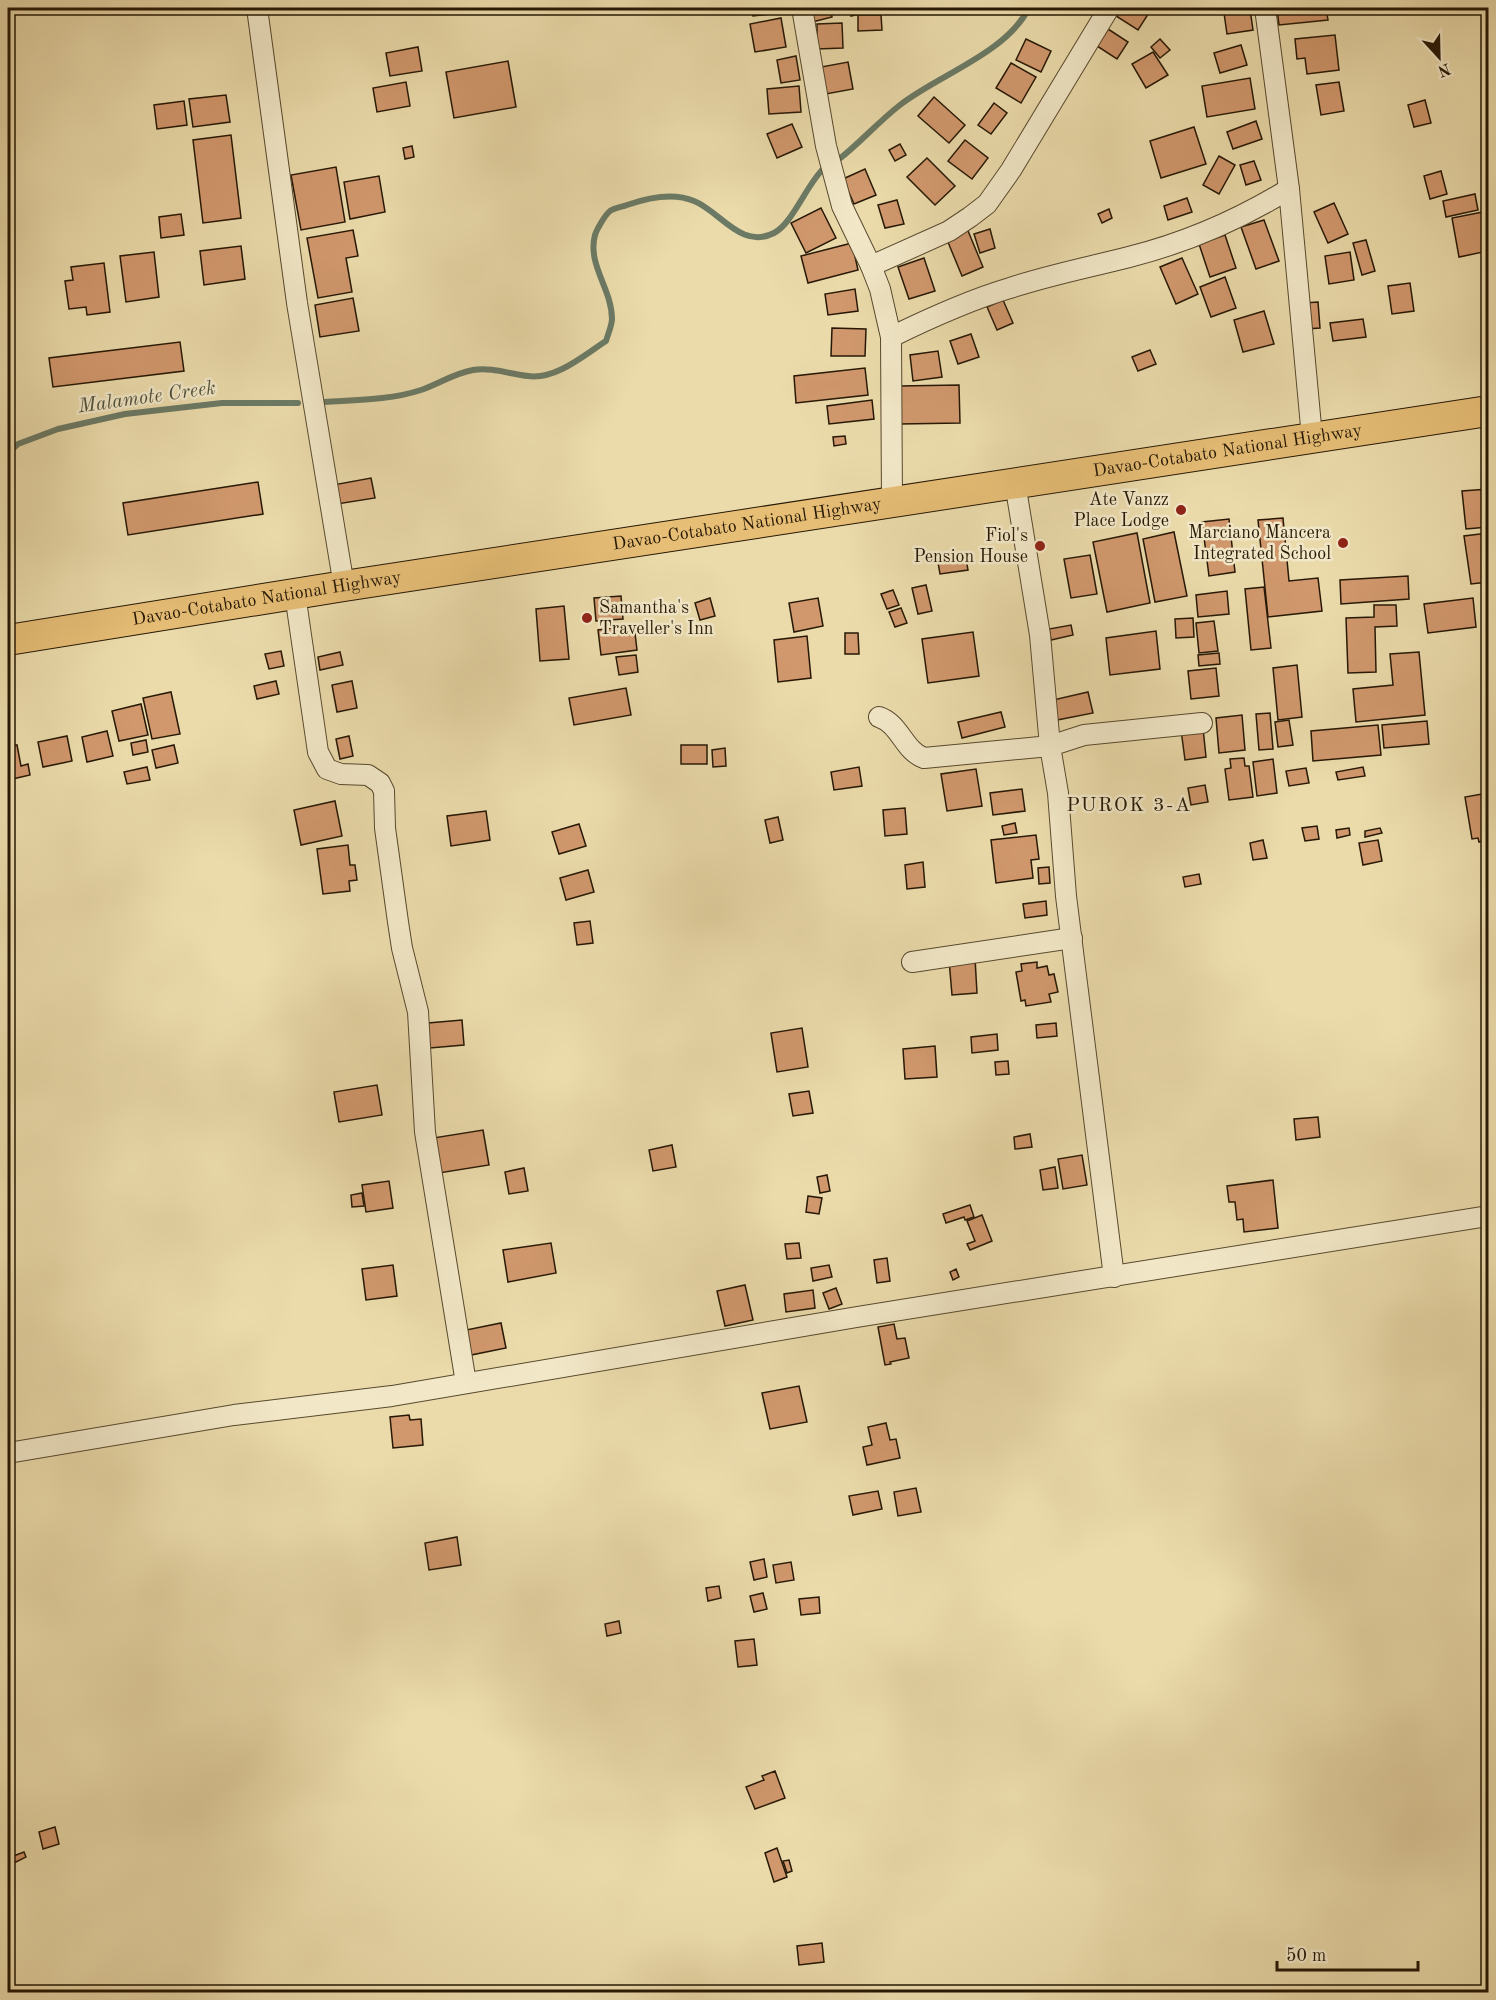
<svg xmlns="http://www.w3.org/2000/svg" width="1496" height="2000" font-family="'Old Standard TT',serif">
<style>
.lines{fill:none;stroke-linecap:round;stroke-linejoin:round}
.stream{stroke:#6b7a65;stroke-width:6}
.building{fill:#d1986d;stroke:#261805;stroke-width:1.5}
.minor-casing{stroke:#57492e;stroke-width:22}
.highway-casing{stroke:#261805;stroke-width:32}
.minor{stroke:#f2e8c8;stroke-width:20}
.highway{stroke:#e6be76;stroke-width:30}
.poi-dot{fill:#8f2418;stroke:#f2e8c8;stroke-width:2}
.labels{text-anchor:middle;dominant-baseline:central;stroke-width:5;stroke-linejoin:round;paint-order:stroke}
.street-label{font-size:18px;fill:#261805;stroke:#f2e8c8}
.poi-label{font-size:18px;fill:#261805;stroke:#f2e8c8;text-anchor:end}
.water-label{font-size:20px;font-style:italic;fill:#4e513d;stroke:#f2e8c8}
.neighbourhood-label{font-size:20px;letter-spacing:1.5px;fill:#261805;stroke:#f2e8c8}
</style>
<rect width="100%" height="100%" fill="#ebdbab"/>
<filter id="stains"><feTurbulence type="fractalNoise" baseFrequency=".00333" numOctaves="4"/><feColorMatrix values="0 0 0 0 .2 0 0 0 0 .09 0 0 0 0 .02 0 0 0 .5 -.17"/></filter>
<radialGradient id="worn" r=".72"><stop offset=".6" stop-color="#630" stop-opacity="0"/><stop offset="1" stop-color="#630" stop-opacity=".3"/></radialGradient>
<g class="lines">
<g class="stream">
<path d="M838 160C860 143 878 122 900 105 940 74 1005 54 1029 8"/>
<path d="M325 402C356 400 391 400 421 390 438 384 455 373 473 370 491 367 510 374 528 376 556 380 584 355 606 341 608 334 612 325 612 319 612 289 587 265 595 235 597 229 605 215 610 211 614 208 622 207 627 205 647 198 673 192 694 201 720 211 741 250 774 233 792 224 806 186 823 169"/>
<path d="M8 453 18 444 58 429 125 414 222 403H298"/>
</g>
</g>
<g class="building">
<path d="M752 8H771L772 14 753 16Z"/>
<path d="M808 8H830L832 17 812 22Z"/>
<path d="M849 8H875L876 10 851 16Z"/>
<path d="M1118 8H1152L1138 30 1113 14Z"/>
<path d="M1277 8H1326L1328 20 1279 25Z"/>
<path d="M1250 9 1253 30 1227 34 1224 13Z"/>
<path d="M858 15H881L882 30 858 31Z"/>
<path d="M781 18 786 47 755 52 750 24Z"/>
<path d="M842 23 843 48 817 49V24Z"/>
<path d="M1108 29 1128 42 1117 59 1097 46Z"/>
<path d="M1335 35 1339 70 1307 74 1305 58 1297 59 1295 39Z"/>
<path d="M1026 39 1051 51 1041 72 1016 60Z"/>
<path d="M1160 39 1170 50 1160 58 1151 47Z"/>
<path d="M1241 45 1247 65 1220 73 1214 53Z"/>
<path d="M418 47 422 71 390 76 386 53Z"/>
<path d="M1153 52 1168 75 1146 88 1132 64Z"/>
<path d="M796 56 800 80 781 83 777 60Z"/>
<path d="M508 61 516 107 454 118 446 72Z"/>
<path d="M848 62 853 89 826 94 821 67Z"/>
<path d="M1011 63 1036 77 1021 103 996 88Z"/>
<path d="M1250 78 1255 109 1207 117 1202 86Z"/>
<path d="M406 82 410 106 377 112 373 88Z"/>
<path d="M1339 82 1344 111 1321 115 1316 85Z"/>
<path d="M799 86 801 112 769 114 767 89Z"/>
<path d="M226 95 230 122 193 127 189 99Z"/>
<path d="M934 97 965 125 949 143 918 116Z"/>
<path d="M1425 100 1431 123 1414 127 1408 105Z"/>
<path d="M184 101 187 125 157 129 154 105Z"/>
<path d="M994 103 1007 113 991 134 978 125Z"/>
<path d="M1256 121 1262 139 1233 149 1227 132Z"/>
<path d="M792 124 802 147 777 158 767 134Z"/>
<path d="M1194 127 1206 164 1161 178 1150 141Z"/>
<path d="M231 135 241 218 203 223 193 140Z"/>
<path d="M965 140 988 158 972 179 948 161Z"/>
<path d="M900 144 906 155 895 161 889 150Z"/>
<path d="M412 146 414 157 405 159 403 148Z"/>
<path d="M1219 156 1235 165 1219 194 1203 185Z"/>
<path d="M927 158 955 186 935 205 907 177Z"/>
<path d="M1254 161 1261 180 1246 185 1240 165Z"/>
<path d="M336 167 345 222 301 230 291 175Z"/>
<path d="M865 169 876 195 854 204 843 179Z"/>
<path d="M1441 171 1447 194 1430 199 1424 176Z"/>
<path d="M379 176 385 212 350 219 344 182Z"/>
<path d="M1475 194 1478 210 1446 217 1443 201Z"/>
<path d="M1187 198 1192 212 1168 220 1164 206Z"/>
<path d="M897 200 904 224 885 228 878 205Z"/>
<path d="M1334 203 1348 234 1328 243 1314 212Z"/>
<path d="M821 208 836 238 806 253 791 223Z"/>
<path d="M1109 209 1112 218 1102 223 1098 214Z"/>
<path d="M1488 211V251L1459 257 1452 218Z"/>
<path d="M181 214 184 235 161 238 159 217Z"/>
<path d="M1264 220 1279 261 1256 269 1241 227Z"/>
<path d="M966 226 983 267 962 276 945 235Z"/>
<path d="M990 229 995 248 980 253 974 234Z"/>
<path d="M353 230 358 256 346 258 352 292 318 298 307 238Z"/>
<path d="M1225 235 1236 268 1210 277 1199 244Z"/>
<path d="M1366 240 1375 271 1362 275 1353 243Z"/>
<path d="M852 243 858 270 808 283 801 256Z"/>
<path d="M241 246 245 279 204 285 200 251Z"/>
<path d="M154 252 159 297 126 302 120 256Z"/>
<path d="M1350 252 1354 280 1329 284 1325 256Z"/>
<path d="M924 258 935 291 909 299 898 267Z"/>
<path d="M1182 258 1198 294 1176 304 1160 267Z"/>
<path d="M104 263 110 312 87 315 86 307 69 309 65 281 73 280 71 267Z"/>
<path d="M1225 277 1236 308 1211 317 1200 287Z"/>
<path d="M1410 283 1414 311 1392 314 1388 286Z"/>
<path d="M855 289 858 311 828 315 825 294Z"/>
<path d="M353 298 359 331 320 337 315 305Z"/>
<path d="M1003 300 1013 323 997 330 987 307Z"/>
<path d="M1318 302 1320 328 1306 329 1304 303Z"/>
<path d="M1264 311 1274 344 1243 352 1234 320Z"/>
<path d="M1363 319 1366 337 1333 341 1330 323Z"/>
<path d="M832 328 866 329 865 356H831Z"/>
<path d="M971 334 979 357 958 364 950 341Z"/>
<path d="M180 342 184 371 53 387 49 358Z"/>
<path d="M1150 350 1156 364 1138 371 1132 357Z"/>
<path d="M938 351 942 377 913 381 910 355Z"/>
<path d="M865 368 868 395 796 403 794 376Z"/>
<path d="M959 385 960 423 900 424 899 386Z"/>
<path d="M872 400 874 419 829 424 827 406Z"/>
<path d="M845 436 846 444 834 446 833 437Z"/>
<path d="M371 478 375 498 337 504 333 485Z"/>
<path d="M258 482 263 514 128 535 123 503Z"/>
<path d="M1488 489V527L1466 529 1462 491Z"/>
<path d="M1283 518 1289 581 1318 578 1322 611 1268 617 1258 520Z"/>
<path d="M1229 519 1235 572 1209 576 1202 522Z"/>
<path d="M1174 532 1187 596 1155 602 1143 539Z"/>
<path d="M1137 533 1150 603 1107 612 1093 542Z"/>
<path d="M1488 533V582L1471 584 1464 536Z"/>
<path d="M965 553 968 570 940 574 937 557Z"/>
<path d="M1090 555 1097 594 1071 598 1064 559Z"/>
<path d="M1408 576 1409 599 1341 604 1340 580Z"/>
<path d="M926 585 932 611 918 614 912 588Z"/>
<path d="M1264 587 1271 648 1251 650 1245 589Z"/>
<path d="M893 590 899 605 887 609 881 594Z"/>
<path d="M1227 591 1229 614 1198 617 1196 595Z"/>
<path d="M621 596 623 619 596 621 594 598Z"/>
<path d="M710 598 715 616 700 620 695 603Z"/>
<path d="M818 598 823 626 794 632 789 603Z"/>
<path d="M1473 598 1476 627 1428 633 1424 604Z"/>
<path d="M1374 605H1396L1397 626 1375 627 1376 672 1348 673 1346 618 1374 617Z"/>
<path d="M564 606 569 659 540 661 536 609Z"/>
<path d="M901 608 907 623 895 627 889 612Z"/>
<path d="M1193 618 1194 637 1176 638 1175 619Z"/>
<path d="M1214 621 1218 651 1199 653 1196 623Z"/>
<path d="M634 625 637 650 601 655 598 630Z"/>
<path d="M1071 625 1073 635 1051 640 1049 629Z"/>
<path d="M1156 631 1160 669 1110 675 1106 638Z"/>
<path d="M973 632 979 676 928 683 922 639Z"/>
<path d="M845 633H858L859 654H845Z"/>
<path d="M807 636 811 678 778 682 774 640Z"/>
<path d="M281 651 284 666 269 669 265 654Z"/>
<path d="M340 652 343 665 320 670 318 657Z"/>
<path d="M1419 652 1425 715 1356 722 1353 689 1393 685 1390 654Z"/>
<path d="M1219 653 1220 664 1199 666 1198 655Z"/>
<path d="M636 655 638 672 619 675 616 657Z"/>
<path d="M1297 665 1302 717 1278 720 1273 668Z"/>
<path d="M1216 668 1219 696 1191 699 1188 671Z"/>
<path d="M276 681 279 694 257 699 254 686Z"/>
<path d="M352 681 357 708 337 712 332 685Z"/>
<path d="M626 688 631 715 574 725 569 698Z"/>
<path d="M171 692 180 734 152 739 143 698Z"/>
<path d="M1088 692 1093 713 1057 720 1053 700Z"/>
<path d="M141 704 148 735 119 741 112 711Z"/>
<path d="M1001 712 1005 727 962 738 958 722Z"/>
<path d="M1270 713 1273 749 1259 750 1256 714Z"/>
<path d="M1242 715 1245 750 1219 753 1216 718Z"/>
<path d="M1289 720 1293 745 1278 747 1275 722Z"/>
<path d="M1427 721 1429 744 1384 748 1382 725Z"/>
<path d="M1378 725 1381 755 1313 761 1311 731Z"/>
<path d="M1203 728 1206 757 1185 760 1181 730Z"/>
<path d="M107 731 113 756 87 762 82 737Z"/>
<path d="M67 736 72 761 43 767 38 742Z"/>
<path d="M349 736 353 756 340 759 336 739Z"/>
<path d="M146 740 148 752 133 755 131 743Z"/>
<path d="M17 745 21 766 28 764 30 775 8 780V747Z"/>
<path d="M174 745 178 763 156 768 152 750Z"/>
<rect x="681" y="745" width="26" height="19"/>
<path d="M725 748 726 766 713 767 712 750Z"/>
<path d="M1244 758 1245 766H1249L1253 797 1229 800 1225 769 1231 768 1230 759Z"/>
<path d="M1273 759 1277 793 1257 796 1253 762Z"/>
<path d="M147 767 150 780 127 784 124 772Z"/>
<path d="M859 767 862 786 834 790 831 772Z"/>
<path d="M1363 767 1365 776 1338 780 1336 772Z"/>
<path d="M1306 768 1309 783 1289 786 1286 771Z"/>
<path d="M976 769 982 806 947 811 941 774Z"/>
<path d="M1205 785 1208 802 1191 805 1188 788Z"/>
<path d="M1022 789 1025 811 993 815 990 793Z"/>
<path d="M1488 793V840L1479 842 1478 838 1472 839 1465 797Z"/>
<path d="M335 801 342 836 301 845 294 810Z"/>
<path d="M905 808 907 834 885 836 883 810Z"/>
<path d="M486 811 490 840 451 846 447 816Z"/>
<path d="M778 817 783 840 770 843 765 820Z"/>
<path d="M1015 823 1017 833 1004 835 1002 826Z"/>
<path d="M579 824 586 846 559 854 552 832Z"/>
<path d="M1317 826 1319 839 1305 841 1302 828Z"/>
<path d="M1349 828 1350 835 1337 838 1336 830Z"/>
<path d="M1380 828 1382 833 1365 837V831Z"/>
<path d="M1036 835 1039 859 1031 860 1033 878 996 883 991 840Z"/>
<path d="M1263 840 1267 858 1253 860 1250 843Z"/>
<path d="M1378 840 1382 861 1363 865 1359 843Z"/>
<path d="M348 845 350 865H355L357 880 349 881 350 891 323 894 317 849Z"/>
<path d="M923 862 925 887 907 889 905 865Z"/>
<path d="M1049 867 1050 883 1039 884 1038 868Z"/>
<path d="M588 870 594 892 566 900 560 878Z"/>
<path d="M1199 874 1201 884 1185 887 1183 877Z"/>
<path d="M1046 901 1047 915 1025 918 1023 904Z"/>
<path d="M590 921 593 943 577 945 574 923Z"/>
<path d="M975 958 977 993 952 995 949 960Z"/>
<path d="M1037 962V968L1047 966 1049 975 1054 974 1058 992 1049 994 1051 1002 1026 1006 1025 1000 1021 1001 1016 972 1022 971 1021 964Z"/>
<path d="M462 1020 464 1045 430 1048 428 1023Z"/>
<path d="M1056 1023 1057 1036 1037 1038 1036 1025Z"/>
<path d="M802 1028 808 1067 777 1072 771 1033Z"/>
<path d="M997 1034 998 1050 972 1053 971 1037Z"/>
<path d="M935 1046 937 1077 905 1079 903 1049Z"/>
<path d="M1008 1061 1009 1074 996 1075 995 1062Z"/>
<path d="M377 1085 382 1115 339 1122 334 1092Z"/>
<path d="M809 1091 813 1113 793 1116 789 1094Z"/>
<path d="M1318 1117 1320 1137 1296 1140 1294 1119Z"/>
<path d="M483 1130 489 1165 439 1173 433 1138Z"/>
<path d="M1030 1134 1032 1147 1015 1149 1014 1137Z"/>
<path d="M672 1145 676 1167 653 1171 649 1150Z"/>
<path d="M1082 1155 1087 1185 1063 1189 1058 1159Z"/>
<path d="M1055 1167 1058 1188 1043 1190 1040 1170Z"/>
<path d="M524 1168 528 1191 509 1194 505 1172Z"/>
<path d="M827 1175 830 1191 820 1193 817 1177Z"/>
<path d="M1273 1180 1278 1228 1244 1232 1243 1219 1237 1220 1235 1202H1229L1227 1186Z"/>
<path d="M389 1181 393 1208 366 1212 362 1185Z"/>
<path d="M362 1193 364 1206 352 1207 351 1195Z"/>
<path d="M808 1196 822 1198 819 1214 806 1212Z"/>
<path d="M970 1205 974 1217 965 1220 964 1217 946 1223 943 1214Z"/>
<path d="M982 1215 992 1241 970 1250 967 1244 975 1241 967 1221Z"/>
<path d="M551 1243 556 1273 508 1282 503 1250Z"/>
<path d="M799 1243 801 1258 787 1259 785 1244Z"/>
<path d="M887 1258 890 1281 877 1283 874 1260Z"/>
<path d="M393 1265 397 1296 366 1300 362 1269Z"/>
<path d="M829 1265 832 1277 813 1281 811 1268Z"/>
<path d="M956 1269 959 1277 953 1280 950 1272Z"/>
<path d="M745 1285 753 1320 725 1326 717 1291Z"/>
<path d="M836 1288 842 1304 829 1309 823 1293Z"/>
<path d="M813 1290 815 1308 786 1312 784 1294Z"/>
<path d="M501 1323 506 1348 471 1355 466 1330Z"/>
<path d="M894 1324 897 1339 905 1338 909 1358 890 1362 891 1364 885 1365 878 1327Z"/>
<path d="M799 1386 807 1422 770 1429 762 1393Z"/>
<path d="M409 1415 410 1420 421 1419 423 1445 393 1448 390 1417Z"/>
<path d="M886 1423 890 1440 896 1439 900 1458 867 1465 863 1447 872 1445 868 1427Z"/>
<path d="M916 1488 921 1512 898 1516 894 1492Z"/>
<path d="M878 1491 882 1509 853 1515 849 1496Z"/>
<path d="M457 1537 461 1565 429 1570 425 1543Z"/>
<path d="M764 1559 767 1577 754 1580 750 1562Z"/>
<path d="M791 1562 794 1580 776 1583 773 1565Z"/>
<path d="M719 1586 721 1598 708 1601 706 1588Z"/>
<path d="M763 1593 767 1609 754 1612 750 1596Z"/>
<path d="M819 1597 820 1613 801 1615 799 1599Z"/>
<path d="M619 1621 621 1633 607 1636 605 1624Z"/>
<path d="M754 1639 757 1665 738 1667 735 1641Z"/>
<path d="M775 1771 785 1798 755 1809 746 1787 764 1780 762 1776Z"/>
<path d="M55 1827 59 1844 43 1849 39 1832Z"/>
<path d="M777 1848 787 1877 774 1882 765 1853Z"/>
<path d="M24 1852 26 1857 14 1863 11 1857Z"/>
<path d="M789 1860 792 1871 787 1873 783 1861Z"/>
<path d="M822 1943 824 1962 799 1965 797 1946Z"/>
</g>
<g class="lines">
<g class="minor-casing">
<g id="minor">
<path d="M257 8 297 303 344 586"/>
<path d="M802 8 826 146 842 206 871 266 880 289 891 337 892 503"/>
<path d="M1265 8 1289 189 1312 437"/>
<path d="M871 266 949 231 970 217 987 204 1011 170 1109 8"/>
<path d="M891 337C930 318 969 300 1010 288 1049 275 1090 267 1129 257 1185 243 1240 219 1289 189"/>
<path d="M295 594 318 752 327 769 341 774 368 775 380 783 384 791 385 828 398 922 402 948 418 1012 425 1132 466 1383"/>
<path d="M879 717C900 724 904 751 924 758L1050 746 1040 635 1015 483"/>
<path d="M912 962 1072 938"/>
<path d="M1114 1277 1066 896 1058 793 1050 746 1084 735 1202 723"/>
<path d="M8 1453 234 1415 392 1396 857 1317 1488 1216"/>
</g>
</g>
<g class="highway-casing">
<g id="highway">
<path id="s1" d="M8 640 344 586 1488 411"/>
</g>
</g>
<use href="#minor" class="minor"/>
<use href="#highway" class="highway"/>
</g>
<g class="poi-dot">
<circle cx="1181" cy="510" r="6"/>
<circle cx="1343" cy="543" r="6"/>
<circle cx="1040" cy="546" r="6"/>
<circle cx="587" cy="618" r="6"/>
</g>
<g class="labels">
<g class="street-label">
<text stroke="none"><textPath href="#s1" startOffset="1234">Davao-Cotabato National Highway</textPath></text>
<text stroke="none"><textPath href="#s1" startOffset="748">Davao-Cotabato National Highway</textPath></text>
<text stroke="none"><textPath href="#s1" startOffset="262">Davao-Cotabato National Highway</textPath></text>
</g>
<g class="poi-label">
<text x="1169" y="500">Ate Vanzz<tspan x="1169" dy="21">Place Lodge</tspan></text>
<text x="1331" y="533">Marciano Mancera<tspan x="1331" dy="21">Integrated School</tspan></text>
<text x="1028" y="536">Fiol's<tspan x="1028" dy="21">Pension House</tspan></text>
<text x="599" y="608" text-anchor="start">Samantha's<tspan x="599" dy="21">Traveller's Inn</tspan></text>
</g>
<g class="water-label">
<text transform="translate(147 398) rotate(-8)">Malamote Creek</text>
</g>
<g class="neighbourhood-label">
<text x="1129" y="806">PUROK 3-A</text>
</g>
</g>
<rect width="1496" height="2000" fill="none" stroke="#ebdbab" stroke-width="30"/>
<rect x="9" y="9" width="1478" height="1982" fill="none" stroke="#261805" stroke-width="3"/>
<rect x="15" y="15" width="1466" height="1970" fill="none" stroke="#261805" stroke-width="1.5"/>
<g transform="translate(1439 57) rotate(158)" stroke="#f2e8c8" stroke-width="4.5" paint-order="stroke">
<path d="M0-4.5L10 22L0 15L-10 22Z" fill="#261805"/>
<text y="-9" font-size="16" font-weight="bold" text-anchor="middle" fill="#261805">N</text>
</g>
<path d="M1277 1961v9h141v-9" fill="none" stroke="#261805" stroke-width="3"/>
<text x="1286" y="1961" font-size="18" fill="#261805" stroke="#f2e8c8" stroke-width="4.5" paint-order="stroke">50 m</text>
<rect width="100%" height="100%" filter="url(#stains)"/>
<rect width="100%" height="100%" fill="url(#worn)"/>
</svg>
